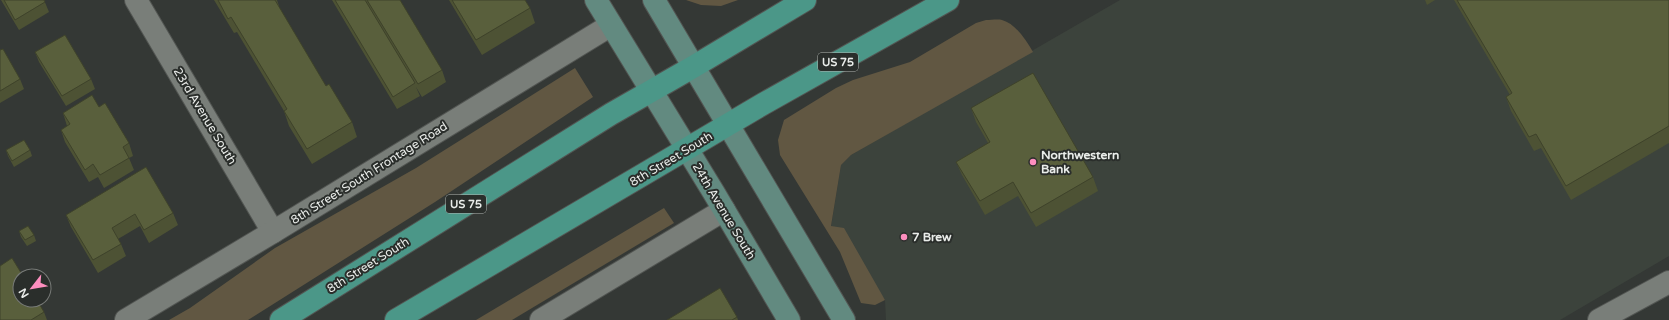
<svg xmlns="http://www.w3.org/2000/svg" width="1669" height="320" font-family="'Varela Round',sans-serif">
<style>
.built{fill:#3c433c}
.green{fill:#615742}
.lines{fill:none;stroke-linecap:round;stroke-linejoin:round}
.street-casing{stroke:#525552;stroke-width:24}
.secondary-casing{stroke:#525552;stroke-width:24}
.primary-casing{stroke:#525552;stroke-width:24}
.street{stroke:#797e79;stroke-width:22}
.secondary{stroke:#628a80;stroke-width:22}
.primary{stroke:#4b9788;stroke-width:22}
.wall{fill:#4d5234}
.building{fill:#595f3c;stroke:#3e422a}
.poi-dot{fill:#fd8ebe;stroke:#2a2e2b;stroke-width:1.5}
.labels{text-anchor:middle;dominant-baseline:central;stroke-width:4;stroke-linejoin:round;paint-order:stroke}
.shield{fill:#2a2e2b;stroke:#b0b4b1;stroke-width:1}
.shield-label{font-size:11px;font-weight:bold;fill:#eaedea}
.street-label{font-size:12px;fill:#eaedea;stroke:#2a2e2b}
.poi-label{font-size:12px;font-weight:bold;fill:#eaedea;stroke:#2a2e2b;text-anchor:start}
</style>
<rect width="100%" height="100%" fill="#343835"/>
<path class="built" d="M1120 0H1669V256L1560 320H886L885 300 831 227 841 165 851 155Z"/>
<g class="green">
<path d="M686 0H738L721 6 701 5Z"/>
<path d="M986 20C991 20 998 19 1002 20 1016 24 1026 40 1033 52L851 155 841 165 831 226 844 228 885 300 875 305 861 303 840 252 780 155 778 140 784 120 836 88 853 80 910 62 976 23Z"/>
<path d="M575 68 593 97 435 202 248 320H169L190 308 275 248 416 168Z"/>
<path d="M664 208 674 223 512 320H476Z"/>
</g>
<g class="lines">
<g class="street-casing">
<g id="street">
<path d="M136 0 273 232"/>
<path d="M126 320 273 232 611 25"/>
<path d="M541 320 724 210"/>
<path d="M1599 320 1669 282"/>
</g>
</g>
<g class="secondary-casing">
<g id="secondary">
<path d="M596 0 714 193 789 320"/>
<path d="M654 0 844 320"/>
</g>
</g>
<g class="primary-casing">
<g id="primary">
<path d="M281 320 611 114 693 67 805 0"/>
<path d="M396 320 763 104 948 0"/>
</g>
</g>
<use href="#street" class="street"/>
<use href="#secondary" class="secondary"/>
<use href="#primary" class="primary"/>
</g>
<g class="wall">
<path d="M1 0H44L49 12 19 30Z"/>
<path d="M214 0H277L279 6 278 7 326 86 352 122 357 137 312 164 289 126 284 111 237 32 234 33Z"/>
<path d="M332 0H400L442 70 446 82 422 97 416 87 420 96 397 109Z"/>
<path d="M449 0H525L530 8 535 23 482 55Z"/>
<path d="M1425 0H1435L1427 5Z"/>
<path d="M1454 0H1669V143L1571 200 1541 148 1534 151 1511 111 1506 97 1510 95Z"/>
<path d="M0 50 20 79 24 89 0 103Z"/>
<path d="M35 52 91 79 95 89 66 106 39 62Z"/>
<path d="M99 107 129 143 133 156 129 158 134 170 104 188 98 177 89 182 65 142 61 130 67 126 63 113Z"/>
<path d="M971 108 1093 177 1098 191 1036 227 1018 196 985 215 962 175 956 162 988 143 976 122Z"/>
<path d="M6 150H30L32 156 14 167 8 156Z"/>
<path d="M173 213 178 225 149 243 140 226 118 239 121 244 126 256 98 273 71 227 66 215Z"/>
<path d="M19 231 34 235 36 241 27 246 21 237Z"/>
<path d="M44 312 47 320H0Z"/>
<path d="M737 317 738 320H667Z"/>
</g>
<g class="building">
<path d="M4 0H44L45 2 15 20Z"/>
<path d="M218 0H275L326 86 329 84 352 122 307 149 284 111 287 109 231 17 228 19Z"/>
<path d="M335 0H365L415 83 393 97Z"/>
<path d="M367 0H400L442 70 418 84Z"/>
<path d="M452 0H525L530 8 476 40Z"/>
<path d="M1457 0H1669V126L1566 186 1536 134 1529 137 1506 97 1512 93Z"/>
<path d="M65 35 91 79 62 96 35 52Z"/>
<path d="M3 49 20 79 0 91V50Z"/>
<path d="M1033 73 1093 177 1031 213 1013 182 980 201 956 162 990 142 971 108Z"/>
<path d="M92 95 99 107 105 103 129 143 123 147 129 158 100 175 93 164 85 170 61 130 70 124 63 113Z"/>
<path d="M24 140 30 150 12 161 6 150Z"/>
<path d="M146 167 173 213 144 230 135 214 112 228 121 244 93 260 66 215Z"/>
<path d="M28 226 34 235 25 240 19 231Z"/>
<path d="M12 258 23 276H20V300H37L44 312 31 320H0V266Z"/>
<path d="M720 288 737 317 732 320H667Z"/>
</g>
<g class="poi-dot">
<circle cx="1033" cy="162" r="4"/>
<circle cx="904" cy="237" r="4"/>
</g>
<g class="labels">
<g class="shield">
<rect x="818" y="53" width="40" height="18" rx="3"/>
<rect x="446" y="195" width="40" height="18" rx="3"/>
</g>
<g class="shield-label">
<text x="838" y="62">US 75</text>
<text x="466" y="204">US 75</text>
</g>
<g class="street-label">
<text transform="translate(205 116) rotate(59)">23rd Avenue South</text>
<text transform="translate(671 159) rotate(-31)">8th Street South</text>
<text transform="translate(369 173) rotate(-32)">8th Street South Frontage Road</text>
<text transform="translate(724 211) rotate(59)">24th Avenue South</text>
<text transform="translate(368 265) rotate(-32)">8th Street South</text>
</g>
<g class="poi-label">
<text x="1041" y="155">Northwestern<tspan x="1041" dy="14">Bank</tspan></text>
<text x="912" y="237">7 Brew</text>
</g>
</g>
<g transform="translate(32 288) rotate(239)"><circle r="19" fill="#2a2e2b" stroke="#777a77"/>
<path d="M0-3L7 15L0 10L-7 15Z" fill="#fd8ebe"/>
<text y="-6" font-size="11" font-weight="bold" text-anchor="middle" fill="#eaedea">N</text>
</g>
</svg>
